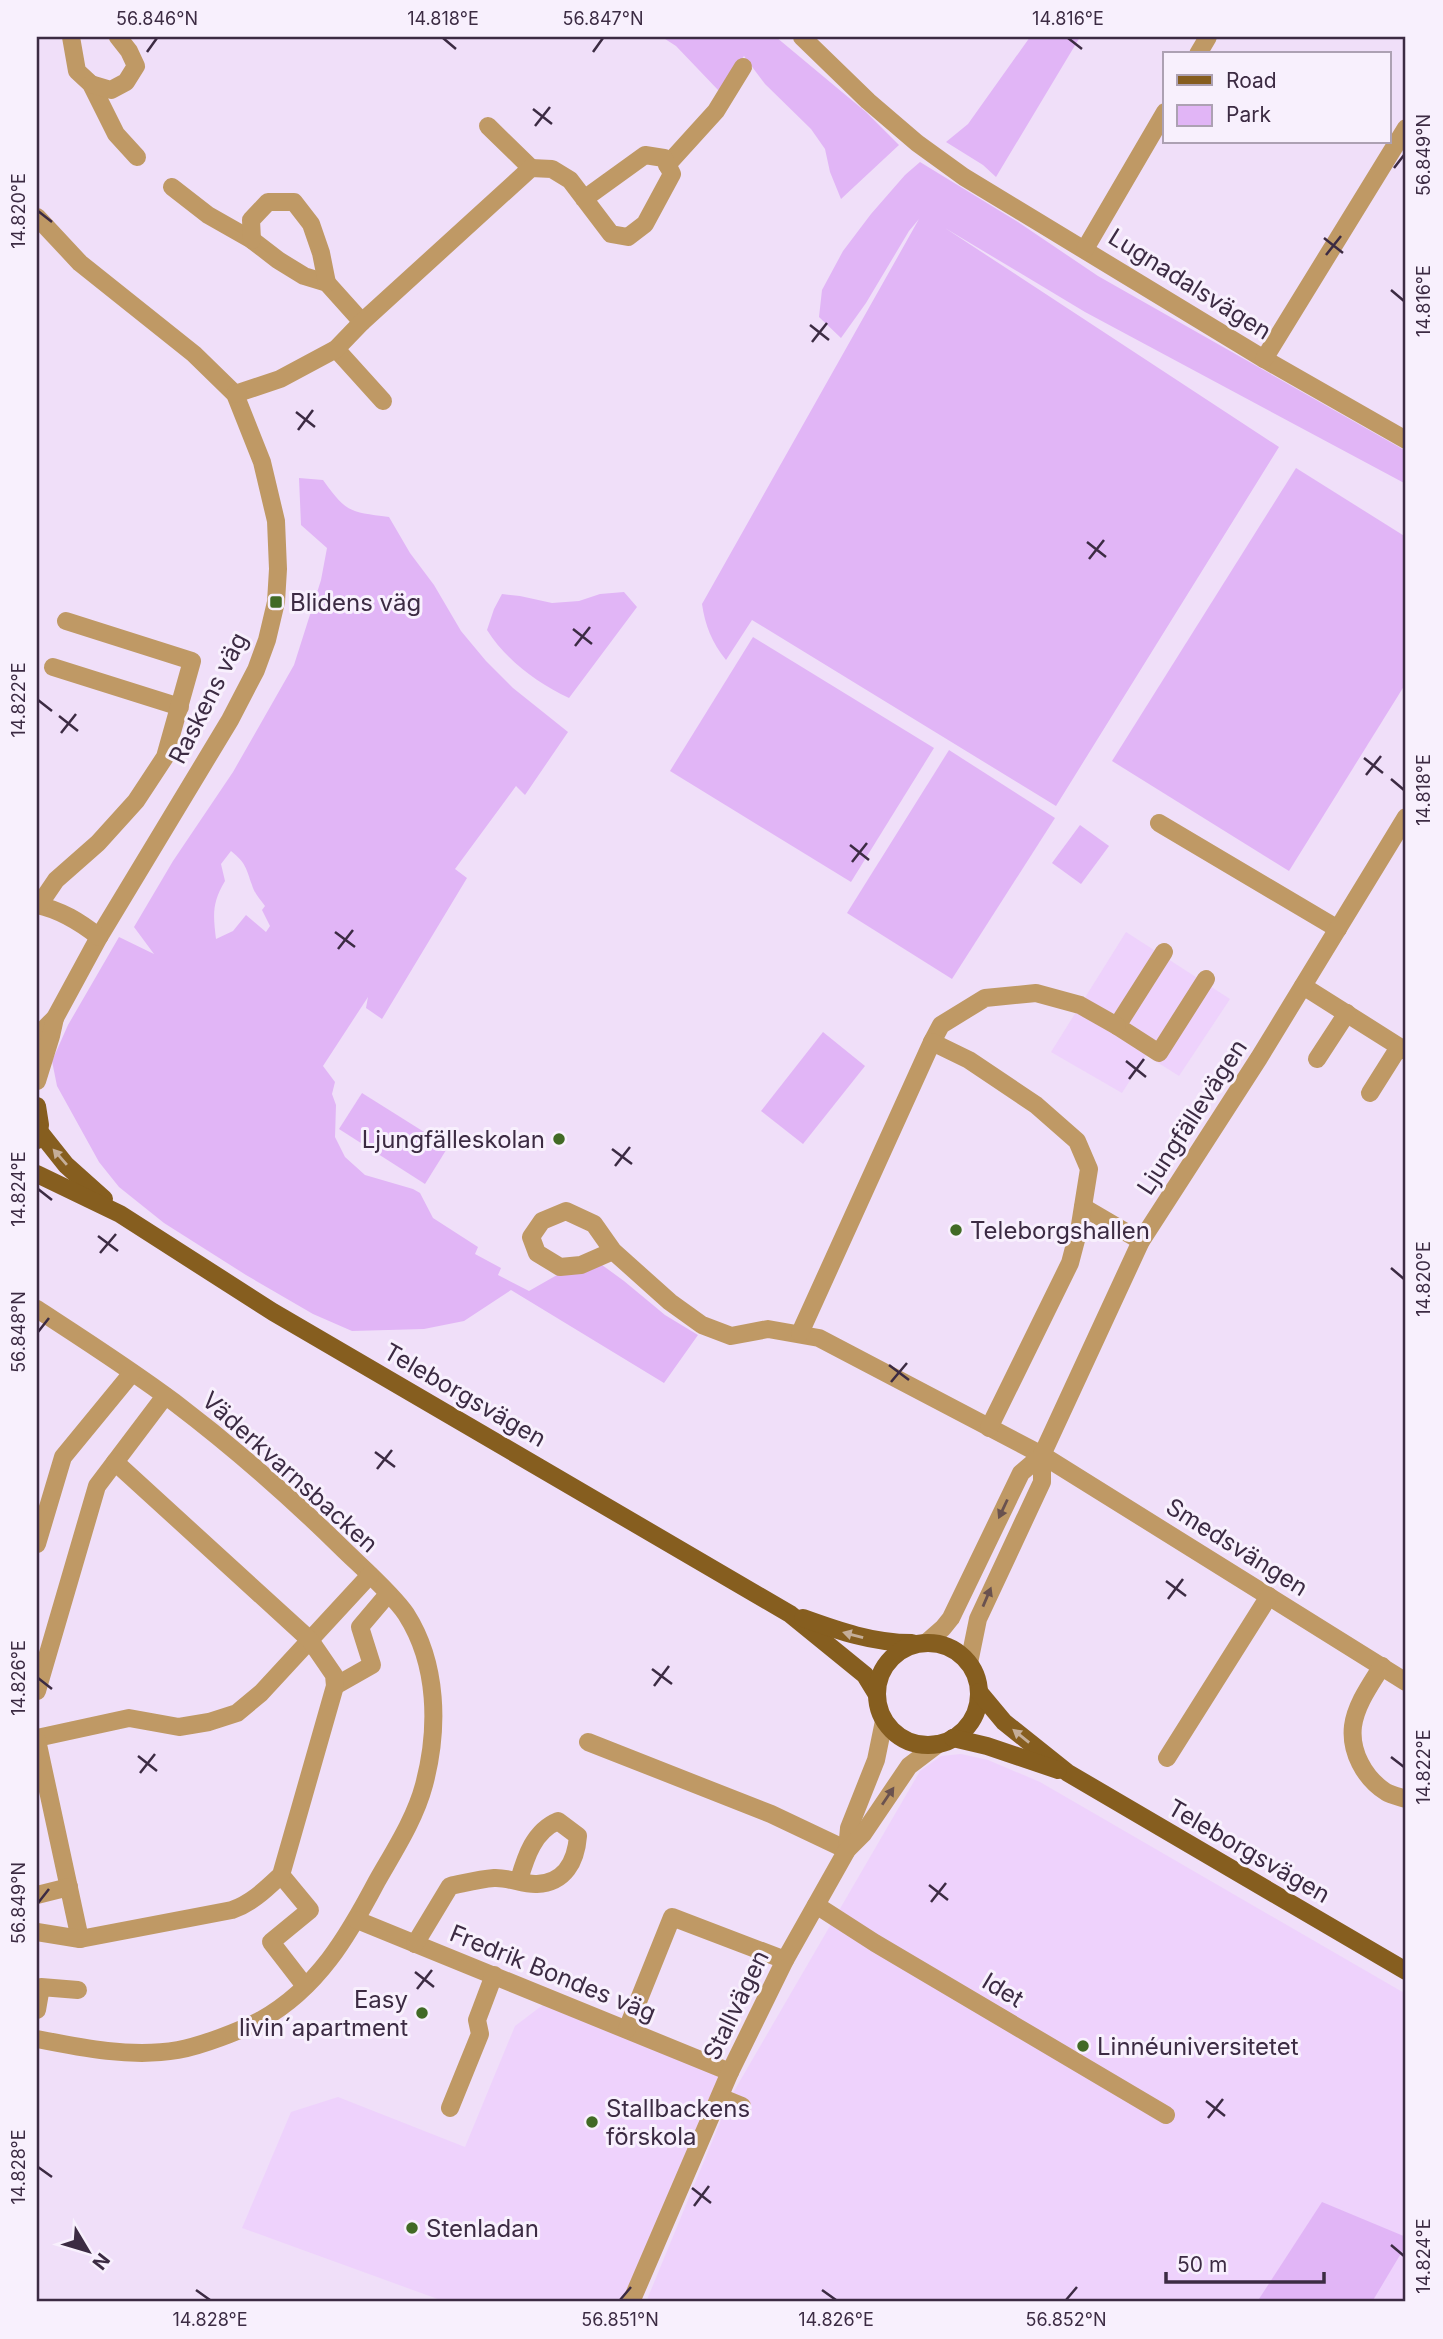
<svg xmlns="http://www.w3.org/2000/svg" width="1443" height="2339" font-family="Inter,sans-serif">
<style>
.built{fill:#eed2fc}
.green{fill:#e1b5f6;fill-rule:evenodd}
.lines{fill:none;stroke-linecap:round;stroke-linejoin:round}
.minor{stroke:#bf9965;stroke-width:18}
.major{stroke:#865e1f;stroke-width:18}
.oneway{fill:#c5ae99}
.oneway2{fill:#6a524f}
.ticks{fill:none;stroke:#3c2b43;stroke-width:2.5}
.poi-dot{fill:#416a25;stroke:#f8f0fd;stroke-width:2.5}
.labels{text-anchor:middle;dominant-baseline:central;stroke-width:6;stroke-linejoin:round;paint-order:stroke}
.street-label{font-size:24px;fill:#3c2b43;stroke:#f8f0fd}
.poi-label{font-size:24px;fill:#3c2b43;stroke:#f8f0fd;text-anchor:start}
.neatline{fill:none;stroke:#3c2b43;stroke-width:2.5}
.ticks-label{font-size:18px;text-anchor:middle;fill:#3c2b43}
</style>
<rect width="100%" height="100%" fill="#f0dff9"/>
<g class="built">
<path d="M1126 932 1230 999 1179 1076 1146 1055 1122 1093 1051 1052Z"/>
<path d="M961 1754 988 1760 1040 1782 1406 1994V2302H646L730 2098 920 1771 941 1756Z"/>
<path d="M552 1998 730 2072 631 2302H446L242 2228 291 2112 338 2097 465 2147 515 2026Z"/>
</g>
<g class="green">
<path d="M662 37H776L866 112 899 145 841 199 830 172 825 149 811 129 765 84 744 56 719 91 676 46Z"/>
<path d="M1030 37H1080L996 177 983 165 946 142 968 124Z"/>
<path d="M920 162 1018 222 1098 276 1406 451V484L1085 312 945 228 1279 447 1056 806 752 620 726 660C712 643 705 625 702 604L919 219 909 231 866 303 841 338 819 317 822 290 843 251 871 214 905 175Z"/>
<path d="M1296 468 1406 537V683L1289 871 1112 761Z"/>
<path d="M299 478 323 480C346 512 349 512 389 517L410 553 434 585 461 631 486 661 513 688 568 732 525 795 516 786 455 869 467 878 382 1019 366 1008 368 997 323 1066 335 1082 332 1094 336 1105 335 1137 345 1157 365 1175 413 1189 420 1193 433 1218 478 1247 475 1254 501 1268 498 1275 529 1291 564 1271 587 1254 624 1281 665 1315 698 1335 664 1383 511 1290 464 1321 424 1329 352 1331 313 1314 246 1275 164 1223 119 1187 99 1162 57 1086 52 1061 68 1025 119 937 154 954 134 927 173 861 233 772 294 665 321 580 327 548 301 525ZM231 851C246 863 246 868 252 885 254 893 260 899 265 906L262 910 270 926 266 932 246 915 233 931 216 939C213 914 212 903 225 881L221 864Z"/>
<path d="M624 592 637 607 569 698C537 683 506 660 487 630L494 609 502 594 520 596 552 603 579 601 600 594Z"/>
<path d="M753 637 934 748 851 882 670 771Z"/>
<path d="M949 750 1055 818 952 979 847 913Z"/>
<path d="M1080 825 1109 846 1081 884 1052 863Z"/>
<path d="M823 1032 865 1066 803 1144 761 1111Z"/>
<path d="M362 1093 448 1147 425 1184 339 1129Z"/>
<path d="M1322 2202 1406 2237V2245L1372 2302H1257Z"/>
</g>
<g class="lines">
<g class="minor">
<path d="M71 37 77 71 91 84 116 134 137 157"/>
<path d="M802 37 868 101 917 143 964 177 1264 359 1406 440"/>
<path d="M1198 54 1208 37"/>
<path d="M91 84 111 90 126 82 136 66 129 51 118 37"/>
<path d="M488 126 531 168"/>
<path d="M667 165 716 111 743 67"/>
<path d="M172 187 208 215 252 240 278 260 304 276 327 283 362 322"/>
<path d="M37 217 80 263 194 354 235 394 262 462 276 521 278 569 276 602 267 640 256 670 230 720 99 937 55 1018 37 1036"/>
<path d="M252 240 251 220 268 202H294L311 224 321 253 327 283"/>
<path d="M1085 249 1165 112"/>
<path d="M336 349 383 401"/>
<path d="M1264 359 1406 128"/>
<path d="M235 394 280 379 336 349 362 322 531 168 552 169 570 180 611 234 628 237 645 224 672 174 664 158 645 155 584 199"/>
<path d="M53 667 180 707"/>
<path d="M1159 823 1338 929"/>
<path d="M37 905C61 910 80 922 99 937"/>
<path d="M39 905 56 880 98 843 136 801 165 757 192 661 66 621"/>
<path d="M1164 952 1117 1026 1159 1053 1206 979"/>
<path d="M1303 986 1406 1051"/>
<path d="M932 1042 941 1025 985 998 1036 993 1080 1005 1117 1026"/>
<path d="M1317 1059 1347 1013"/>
<path d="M37 1081 51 1036 55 1018"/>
<path d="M1370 1093 1399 1047"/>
<path d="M1083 1207 1141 1241"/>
<path d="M613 1251 581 1265 560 1267 537 1253 531 1237 542 1221 566 1211 594 1224 613 1251 670 1302 702 1325 731 1336 768 1329 819 1338 1042 1455 1406 1682"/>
<path d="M37 1309C83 1339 130 1369 174 1402 232 1446 288 1495 340 1546 358 1564 392 1593 406 1614 438 1664 439 1729 424 1785 415 1819 394 1851 377 1881 348 1936 318 1988 261 2020 240 2031 201 2046 178 2050 132 2058 82 2048 37 2039"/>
<path d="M800 1333 932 1042 969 1060 1036 1105 1077 1141 1089 1169 1080 1225 1070 1263 989 1428"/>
<path d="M37 1544 63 1457 132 1373"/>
<path d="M927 1642 943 1628 951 1618 1021 1473 1042 1455"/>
<path d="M969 1663 978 1619 1042 1482V1455L1141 1241 1259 1058 1406 817"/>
<path d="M1382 1666C1371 1684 1356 1704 1353 1726 1350 1751 1364 1778 1386 1792 1391 1795 1400 1797 1406 1799"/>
<path d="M335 1686 372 1665 360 1627 388 1594"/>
<path d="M37 1691 97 1486 165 1396"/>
<path d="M37 1738 129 1718 179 1727 209 1722 237 1713 261 1693 370 1575"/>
<path d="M37 1740 80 1939"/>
<path d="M588 1742 771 1814 847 1850"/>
<path d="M1167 1758 1269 1596"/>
<path d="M847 1850 849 1828 876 1760 884 1721"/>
<path d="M281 1875 310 1910 271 1942 305 1986"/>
<path d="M37 1895 69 1887"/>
<path d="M816 1905 875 1943 1166 2115"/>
<path d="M357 1920 730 2072"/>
<path d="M37 1932 80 1939 232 1910C252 1903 266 1889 281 1875L335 1686 334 1675 310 1640 115 1462"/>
<path d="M415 1944 450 1886C465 1883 479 1879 494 1878 508 1877 524 1885 537 1884 565 1883 576 1861 578 1836L558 1821C534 1831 526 1856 519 1880"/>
<path d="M37 2010 41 1987 78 1990"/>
<path d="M627 2029 672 1917 785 1960"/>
<path d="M720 2097 742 2106"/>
<path d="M450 2108 480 2034 477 2020 494 1975"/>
<path d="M631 2302 730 2072 785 1960 847 1850 863 1834 909 1766 938 1744"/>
</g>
<g class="major">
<path d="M37 1106 40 1125 37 1140"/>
<path d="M39 1131 66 1165 104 1199"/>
<path d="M37 1174 120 1214 273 1312 790 1614 865 1675 876 1693"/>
<path d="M803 1618C839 1631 873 1643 912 1643"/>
<circle cx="928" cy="1694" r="51"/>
<path d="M979 1692 1004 1722 1068 1773 1406 1971"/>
<path d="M953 1738 987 1746 1058 1770"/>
</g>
</g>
<defs><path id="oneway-solid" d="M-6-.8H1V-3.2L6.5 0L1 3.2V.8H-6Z" transform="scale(1.75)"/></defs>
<g class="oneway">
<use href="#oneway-solid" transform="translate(60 1157) rotate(-131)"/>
<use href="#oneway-solid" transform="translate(853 1635) rotate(-165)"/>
<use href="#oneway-solid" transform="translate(1021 1736) rotate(-141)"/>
</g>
<g class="oneway2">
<use href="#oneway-solid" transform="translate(1003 1509) rotate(115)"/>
<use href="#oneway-solid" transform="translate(987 1597) rotate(-67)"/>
<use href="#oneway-solid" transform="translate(888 1796) rotate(-56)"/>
</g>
<path class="ticks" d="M443 38 456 49M1068 38 1082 49M147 52 157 38M593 52 603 38M533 109 552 124M535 126 550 107M1394 168 1404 155M38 211 52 222M1324 238 1343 253M1326 255 1341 236M1391 290 1404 301M810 325 829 340M812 342 827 323M296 412 315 427M298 430 313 410M1087 542 1106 557M1089 559 1104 540M573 629 592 644M575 646 590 627M38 700 52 711M59 716 78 731M61 733 76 714M1364 758 1383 773M1366 775 1381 756M1391 779 1404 790M850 845 869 860M852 862 867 843M335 932 355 947M338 949 353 930M1126 1061 1146 1077M1129 1079 1144 1059M612 1149 632 1164M615 1166 630 1147M38 1189 52 1200M98 1236 118 1251M100 1253 116 1234M1391 1268 1404 1279M38 1332 49 1318M889 1365 909 1380M891 1382 907 1363M375 1452 395 1467M377 1469 392 1450M1166 1581 1186 1596M1168 1599 1183 1579M652 1669 672 1684M38 1678 52 1689M654 1686 669 1666M138 1756 157 1771M1391 1757 1404 1767M140 1773 155 1754M929 1885 948 1900M931 1902 946 1883M38 1903 49 1889M415 1972 434 1987M417 1989 432 1970M1206 2101 1225 2116M1208 2118 1223 2099M38 2167 52 2177M692 2188 711 2203M694 2206 709 2186M1391 2245 1404 2256M196 2290 210 2300M822 2290 836 2300M620 2300 631 2287M1066 2300 1077 2287"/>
<g class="poi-dot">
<rect x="269" y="595" width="14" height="14" rx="3.5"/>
<circle cx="559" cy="1139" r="7"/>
<circle cx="956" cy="1230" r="7"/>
<circle cx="422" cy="2013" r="7"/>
<circle cx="1083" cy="2046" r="7"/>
<circle cx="592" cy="2122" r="7"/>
<circle cx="412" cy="2228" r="7"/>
</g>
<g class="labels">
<g class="street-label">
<text transform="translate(1190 284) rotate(32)">Lugnadalsvägen</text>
<text transform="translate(208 698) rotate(-63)">Raskens väg</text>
<text transform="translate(1192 1117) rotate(-57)">Ljungfällevägen</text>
<text transform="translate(465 1395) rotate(30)">Teleborgsvägen</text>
<text transform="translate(290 1472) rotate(42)">Väderkvarnsbacken</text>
<text transform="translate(1237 1547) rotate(32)">Smedsvängen</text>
<text transform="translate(1249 1851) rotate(30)">Teleborgsvägen</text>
<text transform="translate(553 1973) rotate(22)">Fredrik Bondes väg</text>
<text transform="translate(1003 1990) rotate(31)">Idet</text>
<text transform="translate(736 2005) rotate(-64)">Stallvägen</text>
</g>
<g class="poi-label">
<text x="290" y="602">Blidens väg</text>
<text x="545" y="1139" text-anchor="end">Ljungfälleskolan</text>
<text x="970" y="1230">Teleborgshallen</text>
<text x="408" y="1999" text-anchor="end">Easy<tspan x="408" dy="28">livin´apartment</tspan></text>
<text x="1097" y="2046">Linnéuniversitetet</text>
<text x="606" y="2108">Stallbackens<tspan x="606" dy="28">förskola</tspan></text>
<text x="426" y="2228">Stenladan</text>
</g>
</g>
<rect width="1443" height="2339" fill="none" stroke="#f8f0fd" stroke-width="77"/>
<rect x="1163" y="52" width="228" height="91" fill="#f8f0fd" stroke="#ada1b3" stroke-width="2"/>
<rect x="1177" y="75" width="35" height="10" fill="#865e1f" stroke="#ada1b3" stroke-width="2"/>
<text x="1226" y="88" font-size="21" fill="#3c2b43">Road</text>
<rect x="1177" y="105" width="35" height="21" fill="#e1b5f6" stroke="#ada1b3" stroke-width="2"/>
<text x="1226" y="122" font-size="21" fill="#3c2b43">Park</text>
<g transform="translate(88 2251) rotate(128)" stroke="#f8f0fd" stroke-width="5" paint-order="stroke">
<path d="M0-5L12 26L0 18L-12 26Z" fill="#3c2b43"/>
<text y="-10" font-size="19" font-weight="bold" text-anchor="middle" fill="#3c2b43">N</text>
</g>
<path d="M1166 2272v10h158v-10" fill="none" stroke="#3c2b43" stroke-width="3.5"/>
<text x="1177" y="2272" font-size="21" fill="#3c2b43" stroke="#f8f0fd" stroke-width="5" paint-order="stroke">50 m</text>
<rect x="38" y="38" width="1366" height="2262" class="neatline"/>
<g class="ticks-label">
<text x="157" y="25">56.846°N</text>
<text x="443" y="25">14.818°E</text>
<text x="603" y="25">56.847°N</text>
<text x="1068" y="25">14.816°E</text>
<text transform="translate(1424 155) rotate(-90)" y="6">56.849°N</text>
<text transform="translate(19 211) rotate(-90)" y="6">14.820°E</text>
<text transform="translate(1424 301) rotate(-90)" y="6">14.816°E</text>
<text transform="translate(19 700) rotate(-90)" y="6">14.822°E</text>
<text transform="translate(1424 790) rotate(-90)" y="6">14.818°E</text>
<text transform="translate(19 1189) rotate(-90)" y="6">14.824°E</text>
<text transform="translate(1424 1279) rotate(-90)" y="6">14.820°E</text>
<text transform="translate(19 1332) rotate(-90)" y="6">56.848°N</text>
<text transform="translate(19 1678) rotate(-90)" y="6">14.826°E</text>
<text transform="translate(1424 1767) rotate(-90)" y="6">14.822°E</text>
<text transform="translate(19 1903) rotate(-90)" y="6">56.849°N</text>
<text transform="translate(19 2167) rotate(-90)" y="6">14.828°E</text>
<text transform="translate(1424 2256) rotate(-90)" y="6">14.824°E</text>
<text x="210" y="2326">14.828°E</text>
<text x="620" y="2326">56.851°N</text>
<text x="836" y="2326">14.826°E</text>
<text x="1066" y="2326">56.852°N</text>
</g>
</svg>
